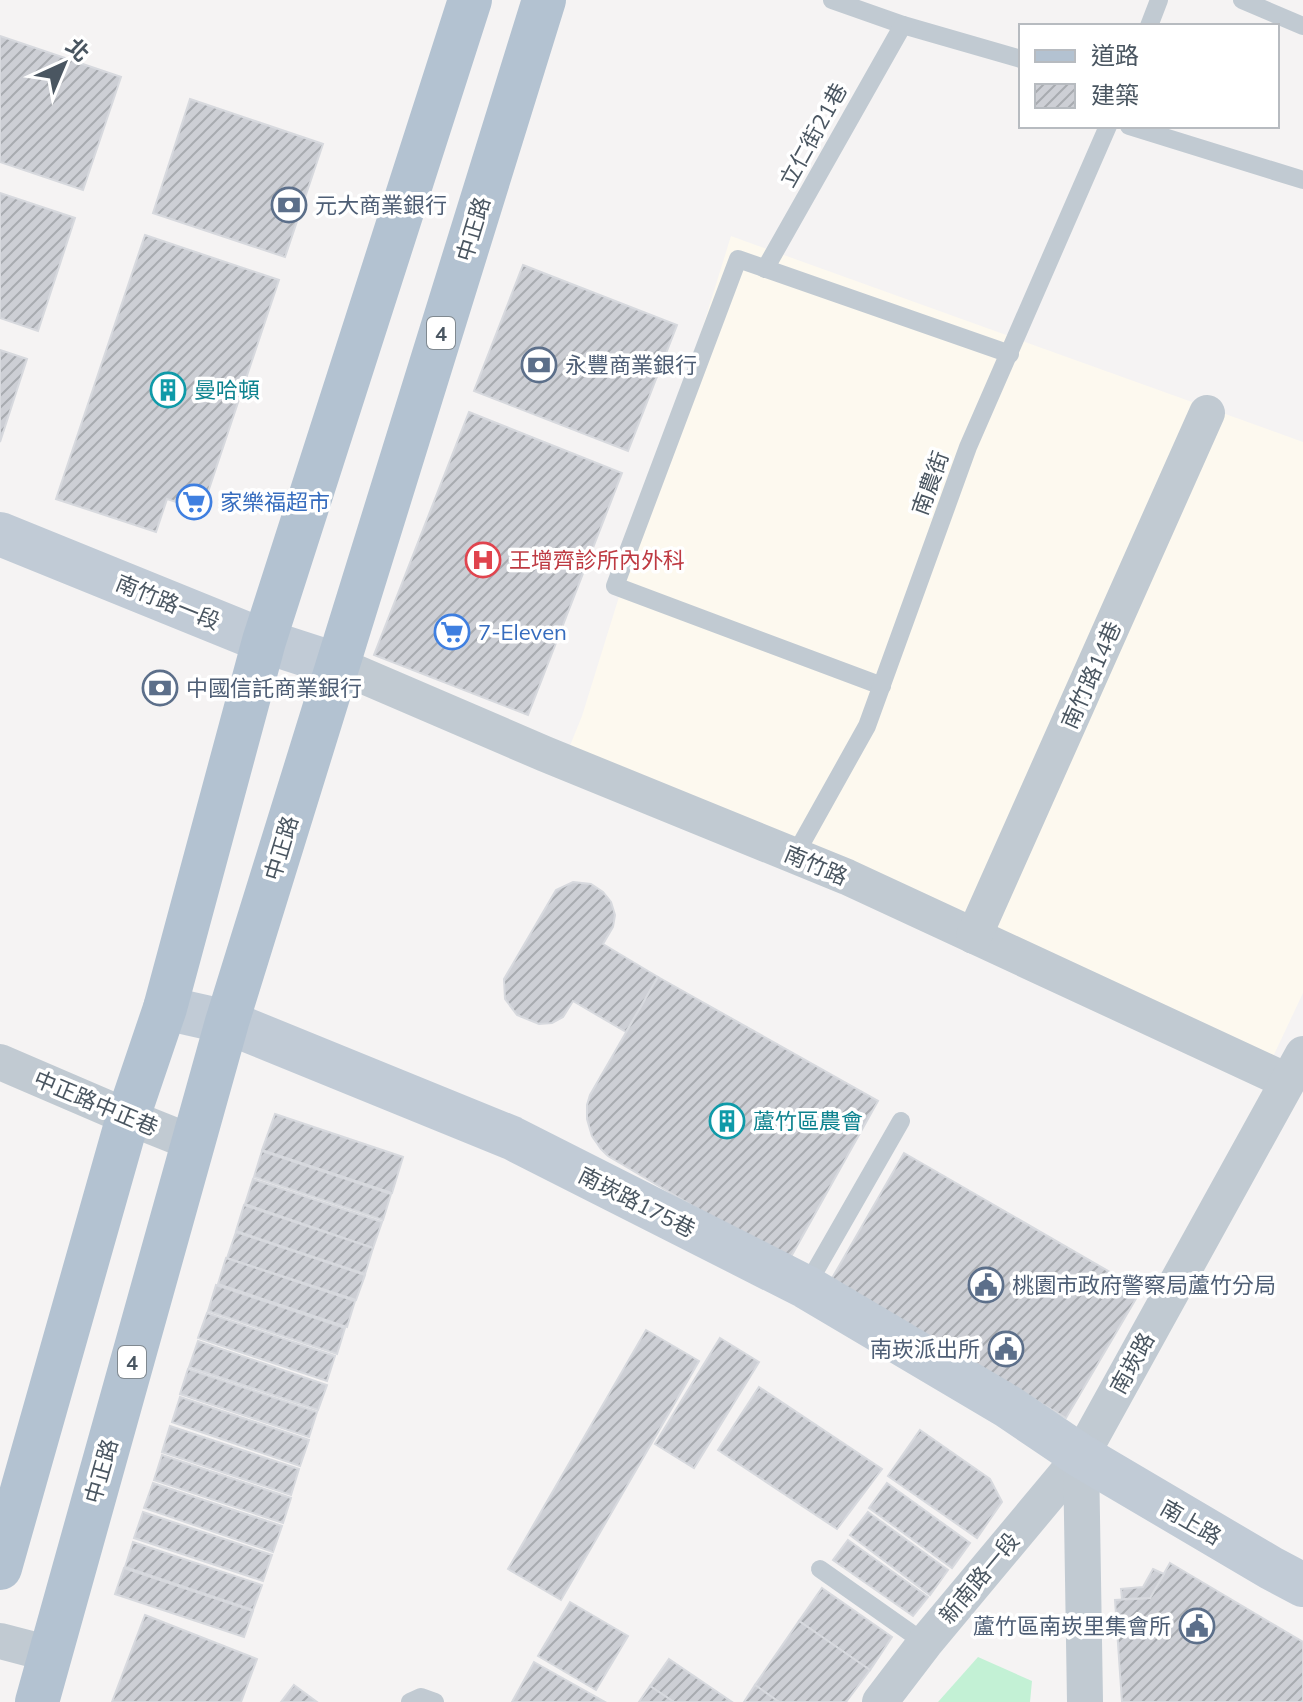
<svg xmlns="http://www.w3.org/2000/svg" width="1303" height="1702" font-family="Mulish,'Noto Sans TC',sans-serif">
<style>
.commercial{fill:#fdf9ef}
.green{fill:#c3f1d5}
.building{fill:url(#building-hatch);stroke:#d7d9de;stroke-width:2}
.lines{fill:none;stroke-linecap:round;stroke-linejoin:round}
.lane{stroke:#c1cad2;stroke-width:18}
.street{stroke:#c1cad2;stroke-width:36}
.secondary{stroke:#c1cbd6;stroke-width:44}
.primary{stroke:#b3c2d1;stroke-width:44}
.labels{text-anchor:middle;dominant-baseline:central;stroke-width:7;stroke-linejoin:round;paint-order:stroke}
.shield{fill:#fff;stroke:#808990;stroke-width:2}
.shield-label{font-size:20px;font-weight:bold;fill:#4a5661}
.street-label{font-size:22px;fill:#4a5661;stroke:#fff}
.service-label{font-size:22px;fill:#4e5e75;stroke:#fff;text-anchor:start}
.culture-label{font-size:22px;fill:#0d838f;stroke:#fff;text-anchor:start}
.shop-label{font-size:22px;fill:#366cbe;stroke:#fff;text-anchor:start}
.health-label{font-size:22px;fill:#be3a42;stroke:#fff;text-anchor:start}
</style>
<defs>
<pattern id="building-hatch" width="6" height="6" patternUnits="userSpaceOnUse" patternTransform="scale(2)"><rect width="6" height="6" fill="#cdcfd5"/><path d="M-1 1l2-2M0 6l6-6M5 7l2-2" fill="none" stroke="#a8abb0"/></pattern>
</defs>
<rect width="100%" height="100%" fill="#f5f3f3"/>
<path class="commercial" d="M731 236 1303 442V993L1270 1063 567 753 582 716Z"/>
<path class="green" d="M978 1657 1032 1681 1030 1702H938Z"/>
<g class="building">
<path d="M0 36 121 77 83 190 0 162Z"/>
<path d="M190 99 323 144 285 257 153 213Z"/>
<path d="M0 193 75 218 38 331 0 318Z"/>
<path d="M145 235 279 280 202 510 167 499 156 532 56 499Z"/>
<path d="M523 265 677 325 628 451 474 391Z"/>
<path d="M0 350 27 359 0 442Z"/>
<path d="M469 412 622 473 528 715 374 655Z"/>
<path d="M573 882 591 884 603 892 611 902 615 915 613 927 603 944 658 977 626 1032 573 1001 563 1017 552 1023 539 1024 517 1015 505 999 504 979 556 890Z"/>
<path d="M658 977 878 1101 788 1262 608 1156 601 1149 592 1136 587 1119V1105L590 1095Z"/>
<path d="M275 1114 403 1157 392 1193 262 1150Z"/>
<path d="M262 1151 391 1194 383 1220 254 1177Z"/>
<path d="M904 1153 1141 1290 1066 1418 831 1280Z"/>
<path d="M253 1179 382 1222 373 1248 245 1204Z"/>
<path d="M244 1205 373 1248 365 1274 236 1231Z"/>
<path d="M236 1232 365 1275 356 1300 227 1258Z"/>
<path d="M226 1258 355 1301 347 1327 218 1284Z"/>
<path d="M216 1285 345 1328 337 1354 208 1311Z"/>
<path d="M207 1313 335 1356 327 1381 198 1338Z"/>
<path d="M646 1330 699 1361 561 1600 508 1569Z"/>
<path d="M720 1338 759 1362 694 1468 655 1444Z"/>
<path d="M198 1341 327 1385 318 1410 189 1367Z"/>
<path d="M188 1369 317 1412 309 1437 180 1394Z"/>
<path d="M759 1387 882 1469 837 1529 718 1450Z"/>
<path d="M180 1397 309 1440 300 1466 172 1422Z"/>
<path d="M170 1426 299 1469 291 1495 162 1452Z"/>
<path d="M920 1430 990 1479 1002 1502 977 1538 888 1476Z"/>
<path d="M162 1455 291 1498 283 1523 154 1480Z"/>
<path d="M153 1483 282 1526 273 1552 144 1508Z"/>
<path d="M887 1483 970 1543 952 1568 869 1508Z"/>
<path d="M143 1512 272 1555 263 1581 134 1538Z"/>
<path d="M868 1512 948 1570 930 1595 850 1535Z"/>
<path d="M848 1540 928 1597 913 1616 833 1560Z"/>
<path d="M133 1542 262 1585 253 1610 125 1567Z"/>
<path d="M1170 1563 1303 1642V1702H1122L1115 1600 1150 1598Z"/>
<path d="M124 1568 253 1611 244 1637 115 1594Z"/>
<path d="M1153 1569 1164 1574 1150 1598 1122 1599 1121 1589 1143 1587Z"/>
<path d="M822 1588 892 1637 870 1670 799 1621Z"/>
<path d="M570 1602 628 1636 596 1690 538 1656Z"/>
<path d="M145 1615 257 1659 241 1702H112Z"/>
<path d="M799 1621 870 1670 846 1702H779L755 1685Z"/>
<path d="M669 1659 732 1702H674L650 1686Z"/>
<path d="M534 1662 605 1702H512Z"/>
<path d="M294 1685 317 1702H281Z"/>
<path d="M755 1685 779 1702H744Z"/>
<path d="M650 1686 674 1702H639Z"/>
</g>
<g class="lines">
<g class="lane">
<path d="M832 0 903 25 1021 59"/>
<path d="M1242 0 1303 26"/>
<path d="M1149 26 1159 0"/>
<path d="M1129 126 1303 180"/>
<path d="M765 269 903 25"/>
<path d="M882 686 615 586 738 259 1010 354"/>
<path d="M795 855 867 726 968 447 1108 126"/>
<path d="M806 1287 901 1121"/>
<path d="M820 1569 925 1643"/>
<path d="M410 1702 421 1697 435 1702"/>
</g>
<g class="street">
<path d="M338 665 545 754 847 877 1287 1081"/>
<path d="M974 936 1207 413"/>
<path d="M0 1062 128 1117 193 1143"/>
<path d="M0 1641 50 1654"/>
<path d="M880 1702 925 1643 1081 1456"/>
<path d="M1085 1702 1081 1456 1303 1054"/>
</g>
<g class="secondary">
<path d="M0 534 264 641 338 665"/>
<path d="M165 1008 227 1022 512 1138 806 1287 1007 1406 1081 1456 1271 1568 1303 1585"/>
</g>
<g class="primary">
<path d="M0 1568 128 1117 165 1008 264 641 470 0"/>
<path d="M37 1702 227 1022 544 0"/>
</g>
</g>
<defs>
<g id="bank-ring" transform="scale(1.8)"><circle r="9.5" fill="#fff" stroke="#5c6f8a" stroke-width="1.5"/><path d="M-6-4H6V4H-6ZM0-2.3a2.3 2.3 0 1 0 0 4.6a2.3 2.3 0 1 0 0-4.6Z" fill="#5c6f8a"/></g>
<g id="building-ring" transform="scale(1.8)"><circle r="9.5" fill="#fff" stroke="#0f9aa8" stroke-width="1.5"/><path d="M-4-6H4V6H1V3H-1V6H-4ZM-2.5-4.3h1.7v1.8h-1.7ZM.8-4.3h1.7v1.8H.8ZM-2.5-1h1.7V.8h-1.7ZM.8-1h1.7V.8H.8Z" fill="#0f9aa8"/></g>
<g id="supermarket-ring" transform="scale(1.8)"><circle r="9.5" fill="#fff" stroke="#3f7fe0" stroke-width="1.5"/><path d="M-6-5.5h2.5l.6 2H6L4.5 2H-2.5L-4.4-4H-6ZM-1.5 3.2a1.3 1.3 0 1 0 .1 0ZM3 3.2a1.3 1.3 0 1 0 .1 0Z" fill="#3f7fe0"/></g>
<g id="hospital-ring" transform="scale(1.8)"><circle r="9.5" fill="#fff" stroke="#e0444e" stroke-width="1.5"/><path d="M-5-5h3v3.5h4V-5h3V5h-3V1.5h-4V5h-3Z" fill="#e0444e"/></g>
<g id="civic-ring" transform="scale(1.8)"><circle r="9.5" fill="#fff" stroke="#5c6f8a" stroke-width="1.5"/><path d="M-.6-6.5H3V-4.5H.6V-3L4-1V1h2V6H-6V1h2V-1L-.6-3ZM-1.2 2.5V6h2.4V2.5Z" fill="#5c6f8a"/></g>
</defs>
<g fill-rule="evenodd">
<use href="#bank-ring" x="289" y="205"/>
<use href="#bank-ring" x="539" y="365"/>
<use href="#building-ring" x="168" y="390"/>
<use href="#supermarket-ring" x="194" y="502"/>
<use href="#hospital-ring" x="483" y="560"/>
<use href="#supermarket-ring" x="452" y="632"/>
<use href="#bank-ring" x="160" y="688"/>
<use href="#building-ring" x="727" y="1121"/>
<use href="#civic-ring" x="986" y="1285"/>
<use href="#civic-ring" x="1006" y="1349"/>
<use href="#civic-ring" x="1197" y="1626"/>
</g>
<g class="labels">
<g class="shield">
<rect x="427" y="317" width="28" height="32" rx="6"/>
<rect x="118" y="1346" width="28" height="32" rx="6"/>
</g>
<g class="shield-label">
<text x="441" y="333">4</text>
<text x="132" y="1362">4</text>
</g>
<g class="street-label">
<text transform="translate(813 135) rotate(-61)">立仁街21巷</text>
<text transform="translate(473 229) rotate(-73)">中正路</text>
<text transform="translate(930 483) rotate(-70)">南農街</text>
<text transform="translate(168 602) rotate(22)">南竹路一段</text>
<text transform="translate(1091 675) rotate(-66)">南竹路14巷</text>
<text transform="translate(281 848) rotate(-73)">中正路</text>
<text transform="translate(816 865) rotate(23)">南竹路</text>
<text transform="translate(96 1103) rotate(23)">中正路中正巷</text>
<text transform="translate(637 1202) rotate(27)">南崁路175巷</text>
<text transform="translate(1132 1363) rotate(-61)">南崁路</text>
<text transform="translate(101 1471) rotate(-74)">中正路</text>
<text transform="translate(1191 1522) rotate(30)">南上路</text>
<text transform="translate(979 1578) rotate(-50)">新南路一段</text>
</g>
<g class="service-label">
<text x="315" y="205">元大商業銀行</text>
<text x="565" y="365">永豐商業銀行</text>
<text x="186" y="688">中國信託商業銀行</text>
<text x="1012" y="1285">桃園市政府警察局蘆竹分局</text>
<text x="980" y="1349" text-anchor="end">南崁派出所</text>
<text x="1171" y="1626" text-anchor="end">蘆竹區南崁里集會所</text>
</g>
<g class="culture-label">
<text x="194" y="390">曼哈頓</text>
<text x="753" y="1121">蘆竹區農會</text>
</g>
<g class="shop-label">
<text x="220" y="502">家樂福超市</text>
<text x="478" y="632">7-Eleven</text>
</g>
<g class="health-label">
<text x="509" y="560">王增齊診所內外科</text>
</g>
</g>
<rect x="1019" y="24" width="260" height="104" fill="#ffffff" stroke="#b7bbc0" stroke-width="2"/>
<rect x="1035" y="50" width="40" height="12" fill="#b3c2d1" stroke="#b7bbc0" stroke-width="2"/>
<text x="1091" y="64" font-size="24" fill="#4a5661">道路</text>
<rect x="1035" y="84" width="40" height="24" fill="url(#building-hatch)" stroke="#b7bbc0" stroke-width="2"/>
<text x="1091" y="104" font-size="24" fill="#4a5661">建築</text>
<g transform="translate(64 64) rotate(44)" stroke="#ffffff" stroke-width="6" paint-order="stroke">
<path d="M0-6L14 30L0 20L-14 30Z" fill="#4a5661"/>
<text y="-12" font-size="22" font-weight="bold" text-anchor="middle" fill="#4a5661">北</text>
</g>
</svg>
